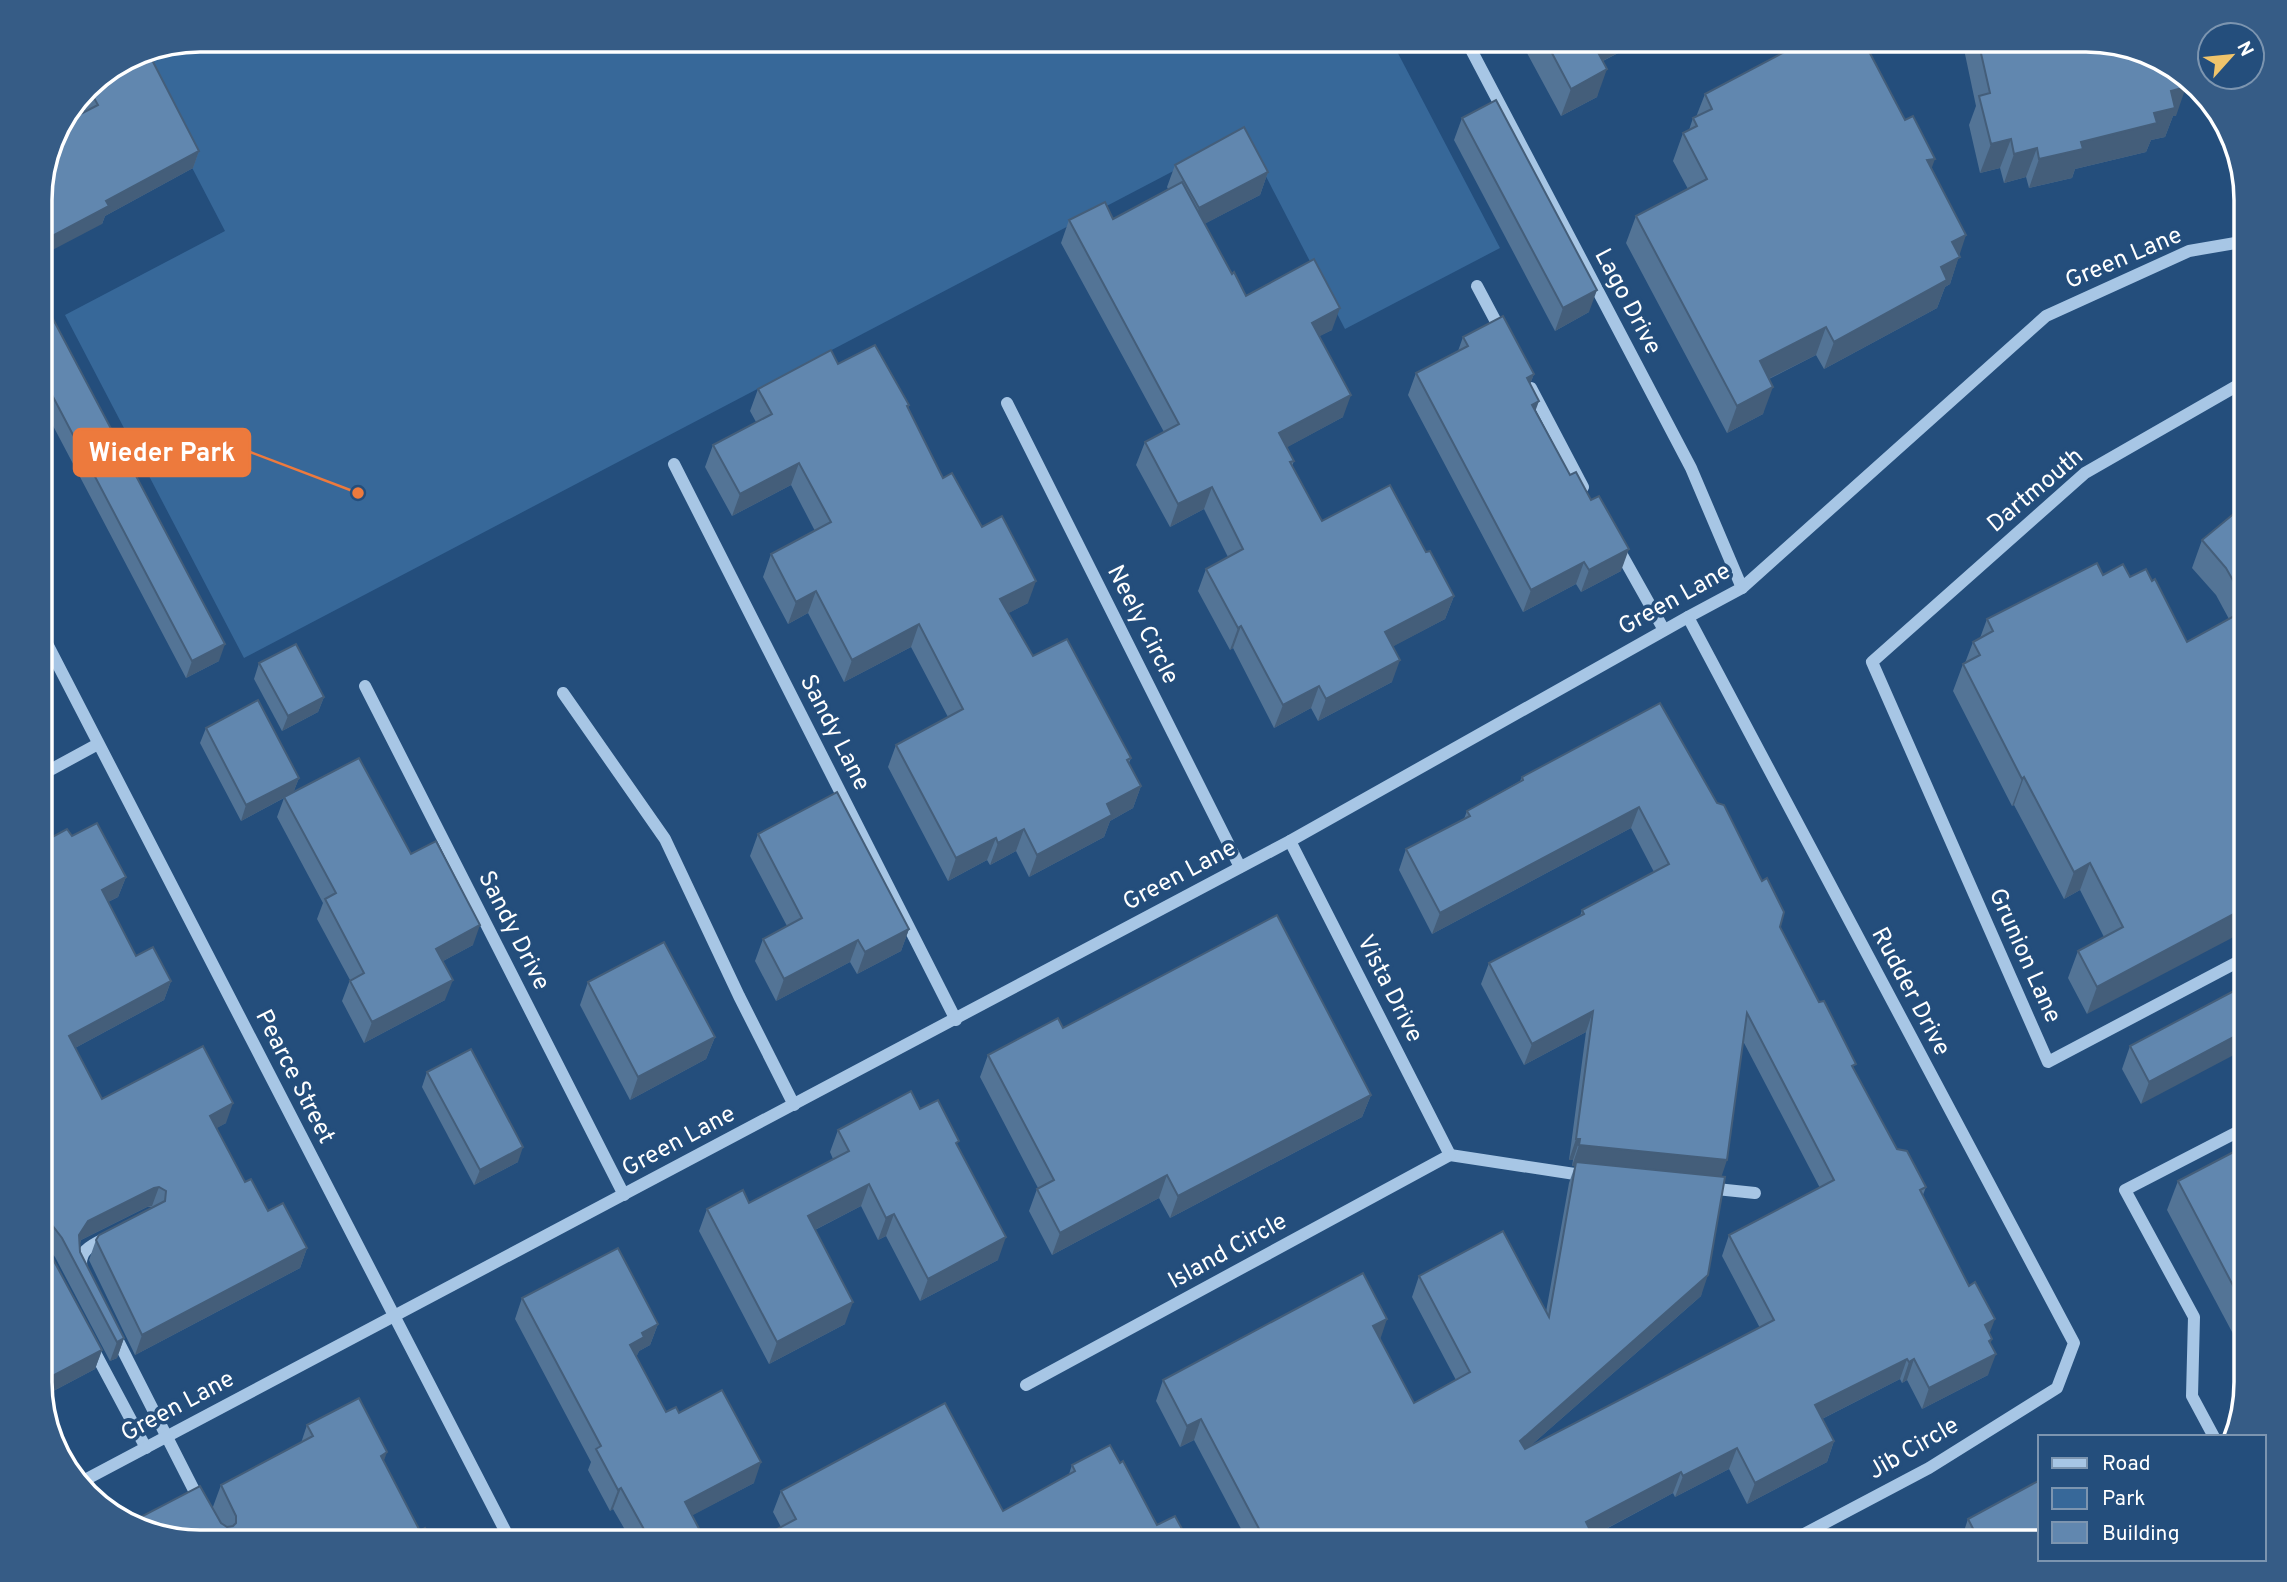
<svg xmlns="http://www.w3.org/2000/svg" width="2287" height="1582" font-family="Overpass,sans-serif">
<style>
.park{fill:#376899}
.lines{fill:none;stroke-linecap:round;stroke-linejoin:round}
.minor{stroke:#a7c6e5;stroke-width:12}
.wall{fill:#537496;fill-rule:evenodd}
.shaded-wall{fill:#445e7a}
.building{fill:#6187af;stroke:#445e7a;stroke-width:2}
.labels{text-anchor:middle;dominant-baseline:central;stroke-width:7;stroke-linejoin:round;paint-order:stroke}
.street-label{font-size:24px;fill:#fff;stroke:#244e7c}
.rim{fill:none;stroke:#fff;stroke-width:3.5}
.leader{fill:none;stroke:#ed7a3d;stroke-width:2.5}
.callout-dot{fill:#ed7a3d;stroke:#244e7c;stroke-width:2.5}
.callout{fill:#ed7a3d;stroke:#ed7a3d;stroke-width:2.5}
.callout-label{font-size:26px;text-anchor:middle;font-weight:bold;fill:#fff}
</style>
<rect width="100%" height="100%" fill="#244e7c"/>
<path class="park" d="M200 40H1391L1500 248 1345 329 1244 134 244 658 65 315 225 231 134 56 139 52Z"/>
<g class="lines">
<g class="minor">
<path d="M1466 40 1691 468 1742 588"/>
<path d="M1477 286 1503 335"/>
<path d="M2247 380 2085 473 1872 662 2048 1062 2247 957"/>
<path d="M1531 388 1583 487"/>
<path d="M1007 403 1240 867"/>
<path d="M674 464 956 1020"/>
<path d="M1618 548 1664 630"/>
<path d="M1688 617 2074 1343 2057 1388 1929 1468 1789 1542"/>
<path d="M41 632 511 1542"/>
<path d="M365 686 624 1195"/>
<path d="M563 693 665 839 739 996 794 1105"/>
<path d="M41 775 98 744"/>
<path d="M1290 841 1450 1155"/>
<path d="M1450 1155 1588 1176"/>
<path d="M1707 1188 1755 1193"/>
<path d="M82 1270C77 1250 92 1245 108 1237"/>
<path d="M114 1333 201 1504"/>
<path d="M91 1345 146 1448"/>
<path d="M1026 1385 1450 1155"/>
<path d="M2214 1437 2192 1396 2194 1317 2125 1190 2247 1127"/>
<path d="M81 1482 1290 841 1688 617 1742 588 2046 316 2189 251 2247 241"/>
</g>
</g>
<g class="wall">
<path d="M1520 40H1643L1603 61 1597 97 1561 116Z"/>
<path d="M1645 40H1678L1653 53Z"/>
<path d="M1962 40H2087L2176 116H2173L2165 137 2151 140 2146 152 2075 169 2072 178 2029 188 2026 177 2004 183 2000 168 1980 173 1969 125 1976 106Z"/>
<path d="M1822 42 1850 48 1931 168 1959 255 1950 284 1945 287 1937 308 1824 369 1816 355 1769 379 1763 414 1727 433 1626 243 1636 216 1688 189 1673 161 1683 133 1689 130 1693 118 1696 117 1705 94Z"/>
<path d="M89 89 199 151 193 168 105 216 102 224 85 111 83 106Z"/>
<path d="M1462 118 1589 312 1555 331 1454 140Z"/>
<path d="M1175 165 1268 172 1260 195 1204 224 1232 274 1246 296 1332 330 1319 336 1343 417 1287 447 1294 461 1292 466 1322 521 1426 552 1454 596 1445 619 1393 646 1392 682 1318 721 1311 708 1274 728 1233 648 1230 650 1198 591 1206 569 1228 557 1204 509 1170 527 1136 465 1145 442 1164 432 1061 243 1069 220 1113 219 1168 189 1167 187Z"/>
<path d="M41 283 48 309 219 661 186 678 41 403Z"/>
<path d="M1463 337 1534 374 1530 384 1536 411 1621 571 1581 592 1576 584 1523 612 1408 395 1416 373 1458 351Z"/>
<path d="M838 364 909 405 908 408 943 478 982 527 1028 603 1008 613 1033 656 1131 758 1129 763 1141 786 1133 808 1110 821 1104 837 1029 877 1016 851 990 865 987 860 948 881 888 767 896 745 948 717 911 647 844 682 808 613 788 624 763 577 771 554 815 531 791 485 732 516 705 467 713 445 756 422 750 411 758 389Z"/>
<path d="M2247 512V806L2087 1014 2068 978 2078 951 2104 937 2080 890 2064 899 2014 805 2012 806 1953 691 1963 664 1965 663 1973 642 1980 638 1987 619 2103 575 2130 577 2152 581 2187 642 2229 619 2216 595 2192 568 2202 540Z"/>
<path d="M259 663 324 697 318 712 282 731 254 679Z"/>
<path d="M1660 703 1780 927 1854 1069 1897 1149 1926 1187 1923 1195 1989 1334 1991 1344 1988 1375 1922 1409 1907 1380 1902 1383 1900 1379 1822 1419 1834 1441 1827 1462 1747 1504 1729 1469 1675 1497 1673 1493 1593 1536 1596 1542H1248L1194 1440 1180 1447 1156 1401 1163 1380 1380 1339 1414 1403 1456 1380 1412 1297 1419 1276 1546 1312 1569 1183 1575 1166H1572L1573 1160H1569L1586 1032 1524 1065 1481 984 1489 963 1580 916 1582 910 1654 872 1631 828 1432 934 1399 870 1406 849 1464 819 1467 811 1520 781 1522 777ZM1743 1041 1820 1188 1729 1235 1722 1256 1760 1328 1529 1447 1701 1296Z"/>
<path d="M206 728 299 778 293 793 411 854 473 945 443 961 445 1000 364 1043 342 1001 350 980 317 919 323 903 277 817 284 798 241 821 200 743Z"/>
<path d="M758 834 909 929 901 951 857 974 850 962 776 1001 755 961 763 939 787 926 750 856Z"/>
<path d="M72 836 126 877 118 897 108 902 136 956 171 981 164 1000 75 1048 102 1099 226 1123 216 1128 245 1182 268 1211 307 1248 300 1268 135 1355 89 1260 96 1240 153 1207H147L81 1240 80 1243V1252L124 1338 117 1358 110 1361 55 1257 45 1244 102 1350 95 1369 42 1397 41 843Z"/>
<path d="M588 982 715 1037 706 1059 630 1100 580 1005Z"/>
<path d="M2247 984 2141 1104 2122 1069 2130 1046Z"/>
<path d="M1063 1028 1371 1095 1362 1117 1170 1218 1159 1198 1052 1255 1029 1211 1037 1189 1038 1188 980 1077 988 1055Z"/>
<path d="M427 1072 518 1162 474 1185 422 1087Z"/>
<path d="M920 1109 958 1146 998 1260 920 1301 886 1236 878 1240 861 1206 815 1230 845 1324 769 1364 699 1231 707 1209 749 1203 833 1159 830 1152 838 1130Z"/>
<path d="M2247 1145V1360L2167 1210 2178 1181Z"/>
<path d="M522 1298 658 1324 650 1345 639 1351 636 1357 666 1412 679 1413 754 1483 692 1515 706 1542H632L613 1509 610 1511 588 1470 591 1462 515 1319Z"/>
<path d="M307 1425 384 1462 420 1531 200 1542 221 1485 301 1443Z"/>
<path d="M1072 1465 1157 1525 781 1527 773 1512 781 1491 1003 1511 1069 1474Z"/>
<path d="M1968 1519 2040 1542H1962L1961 1540Z"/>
</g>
<g class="shaded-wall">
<path d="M1599 40H1643L1583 71 1593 43Z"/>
<path d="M1657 40H1678L1653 53Z"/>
<path d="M1607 69 1597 97 1561 116 1571 89Z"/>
<path d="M2186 87 2176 116H2173L2165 137 2151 140 2146 152 2075 169 2072 178 2029 188 2039 159 2081 142 2171 91Z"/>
<path d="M2011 139 2000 168 1980 173 1991 144Z"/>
<path d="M2037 148 2026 177 2004 183 2014 154Z"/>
<path d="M199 151 193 168 105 216 102 224 41 256V242L106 201Z"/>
<path d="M1935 159 1925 186 1927 160Z"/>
<path d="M1268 172 1260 195 1191 231 1199 208Z"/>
<path d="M1966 235 1950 284 1945 287 1937 308 1824 369 1834 342 1941 267 1952 242Z"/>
<path d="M1597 290 1589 312 1555 331 1563 308Z"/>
<path d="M1340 308 1332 330 1303 345 1312 323Z"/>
<path d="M1826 327 1816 355 1750 388 1760 361Z"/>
<path d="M1534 374 1525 397 1527 378Z"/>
<path d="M1773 387 1763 414 1727 433 1737 406Z"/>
<path d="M1351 395 1343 417 1271 456 1279 433Z"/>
<path d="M1539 401 1531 423 1532 405Z"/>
<path d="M799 463 791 485 732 516 740 494Z"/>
<path d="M1212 487 1204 509 1170 527 1178 504Z"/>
<path d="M1629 549 1621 571 1581 592 1589 570Z"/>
<path d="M1584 562 1576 584 1523 612 1531 590Z"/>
<path d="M1036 581 1028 603 992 622 1000 599Z"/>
<path d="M816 591 808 613 788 624 796 602Z"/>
<path d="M1454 596 1445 619 1377 655 1385 632Z"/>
<path d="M919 624 911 647 844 682 852 660Z"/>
<path d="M1241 626 1233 648 1230 650 1238 628Z"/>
<path d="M225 644 219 661 186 678 192 661Z"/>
<path d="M1400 660 1392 682 1318 721 1326 699Z"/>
<path d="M1319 686 1311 708 1274 728 1283 705Z"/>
<path d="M324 697 318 712 282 731 288 716Z"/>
<path d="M2024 777 2014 805 2012 806 2022 779Z"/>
<path d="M299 778 293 793 241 821 246 805Z"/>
<path d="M2247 784V806L2245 807 2237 827 2241 787Z"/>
<path d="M1141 786 1133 808 1110 821 1104 837 1029 877 1037 855 1107 804Z"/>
<path d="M1639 807 1631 828 1432 934 1440 913Z"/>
<path d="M1024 829 1016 851 990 865 998 843Z"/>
<path d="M996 838 987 860 948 881 956 858Z"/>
<path d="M2090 863 2080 890 2064 899 2074 872Z"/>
<path d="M126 877 118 897 94 909 102 890Z"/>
<path d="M2247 907V930L2087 1014 2097 987Z"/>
<path d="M480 925 473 945 428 969 436 949Z"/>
<path d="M909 929 901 951 857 974 865 952Z"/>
<path d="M858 940 850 962 776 1001 784 979Z"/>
<path d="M453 980 445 1000 364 1043 372 1022Z"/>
<path d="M171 981 164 1000 62 1055 69 1036Z"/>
<path d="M1593 1011 1586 1032 1524 1065 1532 1044Z"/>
<path d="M2247 1030V1048L2141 1104 2149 1082Z"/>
<path d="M715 1037 706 1059 630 1100 638 1077Z"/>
<path d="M1371 1095 1362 1117 1170 1218 1178 1196Z"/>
<path d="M233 1103 226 1123 203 1136 210 1116Z"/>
<path d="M1576 1139H1580L1573 1160H1569Z"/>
<path d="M1579 1145 1727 1160 1720 1181 1576 1162 1575 1166H1572Z"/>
<path d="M523 1147 518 1162 474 1185 480 1170Z"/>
<path d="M1167 1175 1159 1198 1052 1255 1060 1233Z"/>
<path d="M869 1184 861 1206 799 1238 808 1216Z"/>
<path d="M159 1187 152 1206 147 1207 81 1240 72 1255 79 1235 88 1221 154 1188Z"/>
<path d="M894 1214 886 1236 878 1240 886 1218Z"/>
<path d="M44 1225H52L45 1244H41V1229Z"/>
<path d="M1006 1237 998 1260 920 1301 928 1279Z"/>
<path d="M307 1248 300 1268 135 1355 142 1335Z"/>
<path d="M1708 1275 1701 1296 1512 1462 1520 1441Z"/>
<path d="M853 1302 845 1324 769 1364 777 1342Z"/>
<path d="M1387 1319 1380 1340 1373 1326Z"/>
<path d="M1995 1319 1987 1340 1985 1325Z"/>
<path d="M658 1324 650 1345 639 1351 636 1358 630 1345 642 1333Z"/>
<path d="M124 1338 117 1358 110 1361 117 1342Z"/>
<path d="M1992 1339 1985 1360 1996 1354 1988 1375 1922 1409 1929 1388Z"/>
<path d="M102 1350 95 1369 42 1397 41 1392V1382Z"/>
<path d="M1907 1359 1900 1379 1808 1426 1815 1405Z"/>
<path d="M1914 1359 1907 1380 1902 1383 1909 1362Z"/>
<path d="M1201 1419 1194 1440 1180 1447 1187 1426Z"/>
<path d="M1834 1441 1827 1462 1747 1504 1755 1483Z"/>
<path d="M1737 1448 1729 1469 1675 1497 1683 1476Z"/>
<path d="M387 1452 379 1475 381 1456Z"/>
<path d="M761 1462 754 1483 678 1523 685 1502Z"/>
<path d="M1681 1472 1673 1493 1581 1542 1586 1522Z"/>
<path d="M621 1488 613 1509 610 1511 618 1490Z"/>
</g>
<g class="building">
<path d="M1545 40H1599L1593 43 1607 69 1571 89Z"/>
<path d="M1807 40H1821L1822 42 1826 40H1847L1850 48 1863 40 1905 120 1913 116 1935 159 1927 160 1966 235 1952 242 1960 257 1941 267 1947 280 1834 342 1826 327 1760 361 1773 387 1737 406 1636 216 1707 179 1683 133 1697 126 1693 118 1712 109 1705 94Z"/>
<path d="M1978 40H2087L2176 67 2183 75 2186 87 2171 91 2175 108 2154 113 2157 123 2081 142 2083 149 2039 159 2037 148 2014 154 2011 139 1991 144 1979 96 1990 93Z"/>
<path d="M150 56 199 151 106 201 109 206 41 242V190L53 139 63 123 98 105 89 89Z"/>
<path d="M1496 100 1597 290 1563 308 1462 118Z"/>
<path d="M1244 127 1268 172 1199 208 1175 165Z"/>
<path d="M1182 182 1232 274 1234 272 1246 296 1314 259 1340 308 1312 323 1351 395 1279 433 1294 461 1290 462 1322 521 1390 485 1426 552 1430 551 1454 596 1385 632 1400 660 1326 699 1319 686 1283 705 1241 626 1238 628 1206 569 1243 549 1212 487 1178 504 1145 442 1179 424 1069 220 1105 202 1113 219Z"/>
<path d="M41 283 51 301 45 304 225 644 192 661 41 374Z"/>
<path d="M1503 316 1534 374 1527 378 1539 401 1532 405 1570 475 1576 472 1591 500 1599 496 1629 549 1589 570 1584 562 1531 590 1416 373 1468 346 1463 337Z"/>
<path d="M875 345 909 405 907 406 943 478 952 473 982 527 1002 516 1036 581 1000 599 1033 656 1067 639 1131 758 1127 760 1141 786 1107 804 1112 815 1037 855 1024 829 998 843 996 838 956 858 896 745 963 709 919 624 852 660 816 591 796 602 771 554 831 522 799 463 740 494 713 445 772 414 758 389 831 350 838 364Z"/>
<path d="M2242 507 2247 512V605L2226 568 2202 540Z"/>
<path d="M2097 563 2103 575 2123 564 2130 577 2146 569 2152 581 2155 579 2187 642 2247 609V784L2241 787 2247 798V800L2242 802 2247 812V907L2097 987 2078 951 2123 927 2090 863 2074 872 2024 777 2022 779 1963 664 1980 655 1973 642 1993 631 1987 619Z"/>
<path d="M296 644 324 697 288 716 259 663Z"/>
<path d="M258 700 299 778 246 805 206 728Z"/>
<path d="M1660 703 1717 803 1724 805 1762 881 1767 878 1784 912 1780 927 1819 1002 1824 1001 1856 1064 1852 1066 1897 1149 1907 1151 1926 1187 1920 1190 1969 1286 1975 1282 1995 1319 1985 1325 1992 1339 1989 1341 1996 1354 1929 1388 1914 1359 1909 1362 1907 1359 1815 1405 1834 1441 1755 1483 1737 1448 1683 1476 1681 1472 1586 1522 1596 1542H1266L1201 1419 1187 1426 1163 1380 1363 1273 1387 1319 1373 1326 1414 1403 1470 1372 1419 1276 1503 1231 1549 1317 1576 1162 1725 1177 1708 1275 1520 1441 1525 1449 1774 1320 1729 1235 1834 1180 1747 1013 1727 1160 1579 1145 1580 1139H1576L1593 1011 1532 1044 1489 963 1584 914 1582 910 1669 864 1639 807 1440 913 1406 849 1470 816 1467 811 1523 780 1522 777Z"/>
<path d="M359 758 411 854 436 841 480 925 436 949 453 980 372 1022 350 981 364 973 325 899 336 893 284 797Z"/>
<path d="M837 792 909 929 865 952 858 940 784 979 763 939 802 918 758 834Z"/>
<path d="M97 823 126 877 102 890 136 956 153 947 171 981 69 1036 102 1099 203 1046 233 1103 210 1116 245 1182 251 1179 268 1211 283 1203 307 1248 142 1335 96 1240 99 1235 165 1201 166 1191 159 1187 154 1188 88 1221 79 1235 80 1252 124 1338 117 1342 62 1238 52 1225H44L41 1229V843L67 829 72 836Z"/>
<path d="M1277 915 1371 1095 1178 1196 1167 1175 1060 1233 1037 1189 1054 1180 988 1055 1058 1018 1063 1028Z"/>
<path d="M664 942 715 1037 638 1077 588 982Z"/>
<path d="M2247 984V1030L2149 1082 2130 1046Z"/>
<path d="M471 1049 523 1147 480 1170 427 1072Z"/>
<path d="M911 1091 920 1109 938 1100 959 1141 956 1143 1006 1237 928 1279 894 1214 886 1218 869 1184 808 1216 853 1302 777 1342 707 1209 743 1190 749 1203 849 1151 838 1130Z"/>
<path d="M2247 1145V1312L2178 1181Z"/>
<path d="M41 1237 102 1350 41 1382Z"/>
<path d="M618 1248 658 1324 642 1333 644 1337 630 1345 666 1412 676 1407 679 1413 722 1390 761 1462 685 1502 706 1542H651L621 1488 618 1490 596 1449 601 1446 522 1298Z"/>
<path d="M359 1398 387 1452 381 1456 420 1531 425 1528 432 1542H200L133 1521 200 1486 221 1523 227 1527 233 1526 236 1523V1516L221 1485 313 1436 307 1425Z"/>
<path d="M945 1403 1003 1511 1075 1471 1072 1465 1110 1445 1120 1463 1123 1461 1157 1525 1175 1516 1189 1542H753L796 1519 781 1491Z"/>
<path d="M2040 1480V1542H1980L1968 1519Z"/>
</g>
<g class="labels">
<g class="street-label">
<text transform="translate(2124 259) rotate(-23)">Green Lane</text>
<text transform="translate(1627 302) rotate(62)">Lago Drive</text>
<text transform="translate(2036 491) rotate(-40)">Dartmouth</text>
<text transform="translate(1675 600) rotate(-29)">Green Lane</text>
<text transform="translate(1142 625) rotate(63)">Neely Circle</text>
<text transform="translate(834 733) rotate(63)">Sandy Lane</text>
<text transform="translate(1180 876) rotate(-28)">Green Lane</text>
<text transform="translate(513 931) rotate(63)">Sandy Drive</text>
<text transform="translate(2024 956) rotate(66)">Grunion Lane</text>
<text transform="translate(1389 989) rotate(63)">Vista Drive</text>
<text transform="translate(1910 992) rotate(62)">Rudder Drive</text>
<text transform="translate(294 1077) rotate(63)">Pearce Street</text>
<text transform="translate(679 1142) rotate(-28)">Green Lane</text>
<text transform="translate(1228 1252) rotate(-29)">Island Circle</text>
<text transform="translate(178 1407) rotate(-28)">Green Lane</text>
<text transform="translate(1914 1449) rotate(-30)">Jib Circle</text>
</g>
</g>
<path d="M0 0H2287V1582H0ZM200 52H2086A148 148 0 0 1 2234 200V1382A148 148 0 0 1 2086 1530H200A148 148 0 0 1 52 1382V200A148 148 0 0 1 200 52Z" fill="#365c86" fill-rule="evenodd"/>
<path class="rim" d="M200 52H2086A148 148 0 0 1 2234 200V1382A148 148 0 0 1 2086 1530H200A148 148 0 0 1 52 1382V200A148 148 0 0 1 200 52Z"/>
<path class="leader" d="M358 493L250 452"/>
<circle class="callout-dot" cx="358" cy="493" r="7"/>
<rect class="callout" x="74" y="429" width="176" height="47" rx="7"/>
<g class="callout-label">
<text x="162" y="461">Wieder Park</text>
</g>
<rect x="2038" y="1435" width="228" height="126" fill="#244e7c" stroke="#7c95b0" stroke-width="2"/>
<rect x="2052" y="1458" width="35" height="10" fill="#a7c6e5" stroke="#7c95b0" stroke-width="2"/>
<text x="2102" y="1470" font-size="21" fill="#ffffff">Road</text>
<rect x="2052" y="1488" width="35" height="21" fill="#376899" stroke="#7c95b0" stroke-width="2"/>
<text x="2102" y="1505" font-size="21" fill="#ffffff">Park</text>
<rect x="2052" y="1522" width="35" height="21" fill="#6187af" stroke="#7c95b0" stroke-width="2"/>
<text x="2102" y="1540" font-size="21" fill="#ffffff">Building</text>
<g transform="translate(2231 56) rotate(63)"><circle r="33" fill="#244e7c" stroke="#7c95b0" stroke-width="2"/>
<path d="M0-5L12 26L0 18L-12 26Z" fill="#f0c46b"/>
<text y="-10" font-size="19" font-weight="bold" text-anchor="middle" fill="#ffffff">N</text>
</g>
</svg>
